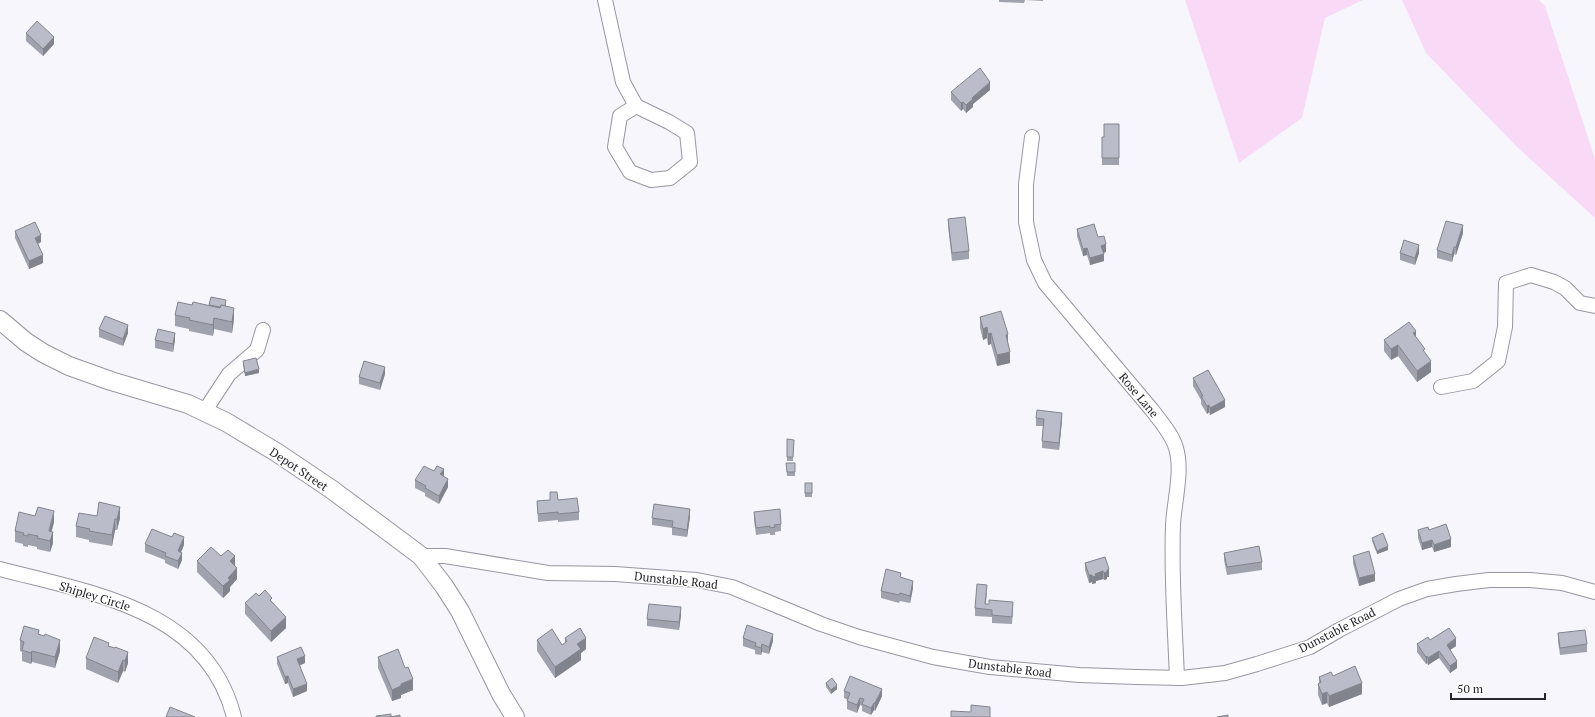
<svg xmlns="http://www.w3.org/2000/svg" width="1595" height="717" font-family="'PT Serif',serif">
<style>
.green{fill:#f9daf6}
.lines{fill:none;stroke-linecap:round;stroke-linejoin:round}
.minor-casing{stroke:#9896a2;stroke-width:16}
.major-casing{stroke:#9896a2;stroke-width:20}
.minor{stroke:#fff;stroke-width:14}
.major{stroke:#fff;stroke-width:18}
.wall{fill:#a0a3ad}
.shaded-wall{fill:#82848d}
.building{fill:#babdc9;stroke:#82848d}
.labels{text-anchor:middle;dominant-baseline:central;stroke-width:3;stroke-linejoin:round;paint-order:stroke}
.street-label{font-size:12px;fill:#27262b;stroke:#fff}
</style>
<rect width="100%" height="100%" fill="#f7f6fd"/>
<g class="green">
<path d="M1185 0H1363L1325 18 1302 118 1239 163Z"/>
<path d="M1402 0H1539L1545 6 1595 159V218L1516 146 1426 53Z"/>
</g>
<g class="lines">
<g class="minor-casing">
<g id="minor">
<path d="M605 0 623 82 636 106 669 122 687 133 690 162 670 178 651 180 630 172 615 147 620 116 636 106"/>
<path d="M1032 137 1026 184V222L1034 260 1045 283 1152 410C1161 422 1172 434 1176 448 1183 471 1174 502 1173 525 1171 576 1175 627 1177 678"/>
<path d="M1441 387 1473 381 1498 361 1505 327 1506 283 1531 275 1554 282 1565 288 1580 303 1595 306"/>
<path d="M204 412 229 374 257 350 263 330"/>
<path d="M421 556H445L548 573 615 574 697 580 732 587 821 624 859 637 933 657 990 667 1079 675 1137 677 1182 678 1225 673 1257 664 1310 647 1339 630 1399 599 1427 589 1456 584 1489 580H1530L1562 583 1595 592"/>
<path d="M0 569C91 593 207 609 234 717"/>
</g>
</g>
<g class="major-casing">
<path id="major" d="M0 320 26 342 43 353 69 366 111 381 188 404 226 422 276 452 331 489 401 541 421 556 444 586 460 611 501 694 515 717"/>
</g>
<use href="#minor" class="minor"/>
<use href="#major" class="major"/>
</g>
<g class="wall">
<path d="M999 0H1025L1024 3 999 2Z"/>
<path d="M1025 0H1043V1Z"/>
<path d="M26 33 54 44 43 56 26 41Z"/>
<path d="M990 90 973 104V107L966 113 963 109 961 111 951 100V92Z"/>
<path d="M1119 124V165H1102V137H1104Z"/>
<path d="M948 219 969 251V259L952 261 948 226Z"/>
<path d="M1077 229 1098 237 1106 252 1103 253 1104 261 1090 265 1087 255 1083 256 1077 236Z"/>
<path d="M15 231 41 242 38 244 43 263 29 269 15 238Z"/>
<path d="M1463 233 1456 255 1454 254 1452 262 1437 258V250Z"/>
<path d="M1400 253H1419L1415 265 1400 260Z"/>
<path d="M211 297 226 304V306L234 319 232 333 214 329 213 336 189 331V329L175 326V315L192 305 209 306Z"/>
<path d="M980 317 1008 345 1010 363 997 366 991 344 988 345 987 338 983 340 980 328Z"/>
<path d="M99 329 128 333 123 346 99 337Z"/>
<path d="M1416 337 1425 353 1431 372 1417 382 1398 356 1391 360 1384 351V340Z"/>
<path d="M155 340H175L173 352 155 348Z"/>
<path d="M243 361 259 373 245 376 243 365Z"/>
<path d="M385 374 380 390 359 384V377Z"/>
<path d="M1193 378 1225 407 1210 415 1209 412 1207 414 1201 404V400L1193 386Z"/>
<path d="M1036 418 1062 420 1059 450 1042 448V441L1043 426H1036Z"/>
<path d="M794 440 793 461H787V457Z"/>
<path d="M786 463H795V476H787Z"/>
<path d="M444 476 448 487 439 504 425 496V493L415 488V480Z"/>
<rect x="805" y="483" width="7" height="14"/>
<path d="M550 492 558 500 579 512V520L558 522V520L538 522 537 501 550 500Z"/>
<path d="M754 512 781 524V531L775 532V535H770V533L756 535 754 520Z"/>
<path d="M690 517 687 537 672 535V528L652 525V518Z"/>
<path d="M120 518 117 530H115L112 546 89 542V540L76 537V526Z"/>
<path d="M54 522 51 532 53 543 50 552 37 549V547L28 545V547L23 546V544L15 542V531Z"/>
<path d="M1418 530H1429L1451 547 1434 552 1432 547 1422 550 1418 538Z"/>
<path d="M1372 538 1388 550 1377 554 1372 541Z"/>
<path d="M145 544 184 545 181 552 182 560 178 569 165 563V560L145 552Z"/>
<path d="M1224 553 1262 562V570L1227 575 1224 560Z"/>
<path d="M221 556 235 566 237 579 230 587V591L223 598 197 572V561Z"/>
<path d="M1353 556 1375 581 1359 586 1353 563Z"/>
<path d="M1105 557 1109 577H1107V579L1104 580 1103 579 1096 581V583L1092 584V582L1089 583 1085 570V563Z"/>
<path d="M901 578 913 588 910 603 900 601 899 603 881 598V591Z"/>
<path d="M987 592 986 604 1013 609 1012 624 992 623V617L975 616V608Z"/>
<path d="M259 596 272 603 286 628 271 642 245 614V603Z"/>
<path d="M681 615 679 630 647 626V619Z"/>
<path d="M1558 633 1587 644V652L1560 655 1558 641Z"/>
<path d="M39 634 60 651 55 668 32 662 31 664 22 661V652L20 651V640Z"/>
<path d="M565 638 586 649 581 653V660L555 678 537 651V640L562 645 565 643Z"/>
<path d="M743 638 773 641 769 654 762 652 761 655 755 654V650L743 646Z"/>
<path d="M1430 640 1456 646 1450 650 1457 668 1450 673 1439 658 1428 665 1427 663 1426 664 1417 652V644Z"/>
<path d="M109 646 128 663 125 672 123 671 118 683 86 669V658Z"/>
<path d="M277 657 305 663 299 665 307 691 293 697 288 683 285 684 277 664Z"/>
<path d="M378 657 413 690 401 695V698L392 701 378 668Z"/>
<path d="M1333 676 1362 694 1329 707 1327 703 1322 705 1318 695V684L1319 683V677Z"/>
<path d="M826 683 837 689 831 694 826 687Z"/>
<path d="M844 691 882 696 875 711 874 710 871 715 862 711V706L860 705 857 713 847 709V701L848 700 844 698Z"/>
</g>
<g class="shaded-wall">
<path d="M54 37V44L43 56V49Z"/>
<path d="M990 82V90L973 104V107L966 113V105L972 98Z"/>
<path d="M963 102V109L961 111V103Z"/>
<path d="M1463 225V233L1456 255V247Z"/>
<path d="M41 235V242L35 245V238Z"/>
<path d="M1106 244V252L1101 253V246Z"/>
<path d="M1419 245V253L1415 265V258Z"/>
<path d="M1454 247V254L1452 262V255Z"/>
<path d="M1087 248V255L1083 256V249Z"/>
<path d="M1104 254V261L1090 265V258Z"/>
<path d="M43 255V263L29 269V261Z"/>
<path d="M234 308V319L232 333V322Z"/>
<path d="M214 318V329L213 336V325Z"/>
<path d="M128 325V333L123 346V339Z"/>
<path d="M987 327V338L983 340V329Z"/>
<path d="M1416 331V342L1413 333Z"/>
<path d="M175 333V340L173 352V344Z"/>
<path d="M991 333V344L988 345V334Z"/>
<path d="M1008 334V345L1006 335Z"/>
<path d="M1398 345V356L1391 360V349Z"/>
<path d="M1010 352V363L997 366V355Z"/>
<path d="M1431 361V372L1417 382V371Z"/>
<path d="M385 367V374L380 390V383Z"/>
<path d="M259 369V373L245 376V373Z"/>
<path d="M1225 400V407L1210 415V408Z"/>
<path d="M1209 405V412L1207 414V406Z"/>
<path d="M1062 413V420L1059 450V443Z"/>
<path d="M444 469V477L440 474Z"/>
<path d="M448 479V487L439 504V496Z"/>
<path d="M120 507V518L117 530V519Z"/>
<path d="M690 509V517L687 537V530Z"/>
<path d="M54 511V522L49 542V531Z"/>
<path d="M115 519V530L112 546V535Z"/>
<path d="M53 532V543L50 552V541Z"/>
<path d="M184 537V545L178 559V551Z"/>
<path d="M1451 539V547L1434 552V545Z"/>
<path d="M1432 540V547L1422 550V543Z"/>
<path d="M1388 546V550L1377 554V551Z"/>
<path d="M182 553V560L178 569V561Z"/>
<path d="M235 556V567L230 561Z"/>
<path d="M237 568V579L230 587V591L223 598V586L228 578Z"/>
<path d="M1109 569V577H1107V579L1104 580V573L1107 570Z"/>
<path d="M1103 571V579L1096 581V583L1092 584V577L1095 574Z"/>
<path d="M1375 574V581L1359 586V578Z"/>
<path d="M1089 575H1092V582L1089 583Z"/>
<path d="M913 581V588L910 603V596Z"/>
<path d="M681 607V615L679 630V622Z"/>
<path d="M286 617V628L271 642V631Z"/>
<path d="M773 634V641L769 654V647Z"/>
<path d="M586 638V649L581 653V660L555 678V667L577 644Z"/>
<path d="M1456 638V646L1447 652V645Z"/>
<path d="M60 640V651L55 668V657Z"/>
<path d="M762 644V652L761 655V648Z"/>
<path d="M32 651V662L31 664V653Z"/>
<path d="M1439 651V658L1428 665V658Z"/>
<path d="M128 652V663L125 672V661Z"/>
<path d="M305 656V663L297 667V659Z"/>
<path d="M1427 656V663L1426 664V657Z"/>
<path d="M123 660V671L118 683V672Z"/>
<path d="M1457 661V668L1450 673V666Z"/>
<path d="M288 676V683L285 684V677Z"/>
<path d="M413 679V690L401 695V698L392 701V690L401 684Z"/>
<path d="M1362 683V694L1329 707V696Z"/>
<path d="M307 684V691L293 697V689Z"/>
<path d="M837 685V689L831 694V690Z"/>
<path d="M882 689V696L875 711V703Z"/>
<path d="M1327 692V703L1322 705V694Z"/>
<path d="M860 698V705L857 713V705Z"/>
<path d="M874 703V710L871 715V708Z"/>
</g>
<g class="building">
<path d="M37 21 54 37 43 49 26 33Z"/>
<path d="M980 68 990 82 972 98 973 99 966 105 963 102 961 103 951 92Z"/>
<path d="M1104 124H1119V158H1102V137H1104Z"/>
<path d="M965 217 969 251 952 253 948 219Z"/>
<path d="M1446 221 1463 225 1456 247H1454L1452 255 1437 250Z"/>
<path d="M35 222 41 235 35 238 43 255 29 261 15 231Z"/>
<path d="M1094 224 1098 237 1104 236 1106 244 1101 246 1104 254 1090 258 1087 248 1083 249 1077 229Z"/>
<path d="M1404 240 1419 245 1415 258 1400 253Z"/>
<path d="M211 297 226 300 225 306 221 305 220 307 209 305Z"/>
<path d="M178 302 192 305 193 302 220 308 221 305 234 308 232 322 214 318 213 325 189 320 190 318 175 315Z"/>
<path d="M1001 311 1008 334 1006 335 1010 352 997 355 991 333 988 334 987 327 983 329 980 317Z"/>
<path d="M105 316 128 325 123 339 99 329Z"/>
<path d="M1409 322 1416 331 1413 333 1425 349 1423 350 1431 361 1417 371 1398 345 1391 349 1384 340Z"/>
<path d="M158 329 175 333 173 344 155 340Z"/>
<path d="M256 358 259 369 245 373 243 361Z"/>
<path d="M364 361 385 367 380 383 359 377Z"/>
<path d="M1208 370 1225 400 1210 408 1209 405 1207 406 1201 396H1203L1193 378Z"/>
<path d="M1037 410 1062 413 1059 443 1042 441 1044 419 1036 418Z"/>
<path d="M787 439 794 440 793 457H787Z"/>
<path d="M786 463H795V472H787Z"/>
<path d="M424 466 434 471 437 466 444 469 440 474 448 479 439 496 425 488 426 486 415 480Z"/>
<rect x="805" y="483" width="7" height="10"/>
<path d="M550 492H557L558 500 577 498 579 512 558 514V512L538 514 537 501 550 500Z"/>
<path d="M99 502 120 507 117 519H115L112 535 89 531 90 529 76 526 79 513 97 516Z"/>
<path d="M654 504 690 509 687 530 672 527 673 521 652 518Z"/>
<path d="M38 507 54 511 49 531 53 532 50 541 37 538 38 536 28 534V536L23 535 24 533 15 531 19 512 35 516Z"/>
<path d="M780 509 781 524 774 525 775 527 770 528V526L756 528 754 512Z"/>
<path d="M1446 524 1451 539 1434 545 1432 540 1422 543 1418 530 1428 527 1429 530Z"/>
<path d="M152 529 172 537 174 533 184 537 178 551 182 553 178 561 165 556 166 553 145 544Z"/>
<path d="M1383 533 1388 546 1377 551 1372 538Z"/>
<path d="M1259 546 1262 562 1227 567 1224 553Z"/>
<path d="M211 547 221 556 228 550 235 556 230 561 237 568 228 578 230 580 223 586 197 561Z"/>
<path d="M1369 551 1375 574 1359 578 1353 556Z"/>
<path d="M1105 557 1109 569 1107 570V572L1104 573 1103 571 1095 574 1096 576 1092 577V575H1089L1085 563Z"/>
<path d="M886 569 901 573 900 577 913 581 910 596 900 593 899 595 881 591Z"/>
<path d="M977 584 987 585 985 604H989V600L1013 602 1012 617 992 615V610L975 608Z"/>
<path d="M265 590 272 598 270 600 286 617 271 631 245 603 256 593 259 596Z"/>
<path d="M649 604 681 607 679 622 647 619Z"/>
<path d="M747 625 773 634 769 647 762 644 761 648 755 646 756 643 743 638Z"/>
<path d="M24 626 39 630 38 634 44 636 45 634 60 640 55 657 32 651 31 653 22 650 24 642 20 640Z"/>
<path d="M580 628 586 638 577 644 581 649 555 667 537 640 552 629 562 645 567 641 565 638Z"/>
<path d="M1449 628 1456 638 1447 645 1457 661 1450 666 1439 651 1428 658 1427 656 1426 657 1417 644 1428 637 1430 640Z"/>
<path d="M1585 630 1587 644 1560 648 1558 633Z"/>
<path d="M94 637 109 643 108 646 115 648V647L128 652 125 661 123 660 118 672 86 658Z"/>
<path d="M301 647 305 656 297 659 307 684 293 689 288 676 285 677 277 657Z"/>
<path d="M398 649 405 668 408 667 413 679 401 684V686L392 690 378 657Z"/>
<path d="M1355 666 1362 683 1329 696 1327 692 1322 694 1318 684 1321 682 1319 677 1331 672 1333 676Z"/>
<path d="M850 676 882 689 875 703H874L871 708 862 704 864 699 860 698 857 705 847 701 850 693 844 691Z"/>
<path d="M832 678 837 685 831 690 826 683Z"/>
<path d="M971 705 990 707V717H951V711L971 712Z"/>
<path d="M170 707 195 717H166Z"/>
<path d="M391 714V717L400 715V717H376V716Z"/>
<path d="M1228 715V717H1217Z"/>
</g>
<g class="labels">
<g class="street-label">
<text transform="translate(1139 395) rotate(50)">Rose Lane</text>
<text transform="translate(299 469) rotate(34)">Depot Street</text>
<text transform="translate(676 580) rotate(6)">Dunstable Road</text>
<text transform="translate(95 596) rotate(17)">Shipley Circle</text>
<text transform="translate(1337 630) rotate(-27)">Dunstable Road</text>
<text transform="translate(1010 668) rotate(7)">Dunstable Road</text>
</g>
</g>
<path d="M1451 693v6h94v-6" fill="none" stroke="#27262b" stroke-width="2"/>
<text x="1457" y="693" font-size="12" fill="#27262b" stroke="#ffffff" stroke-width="3" paint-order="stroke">50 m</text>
</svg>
